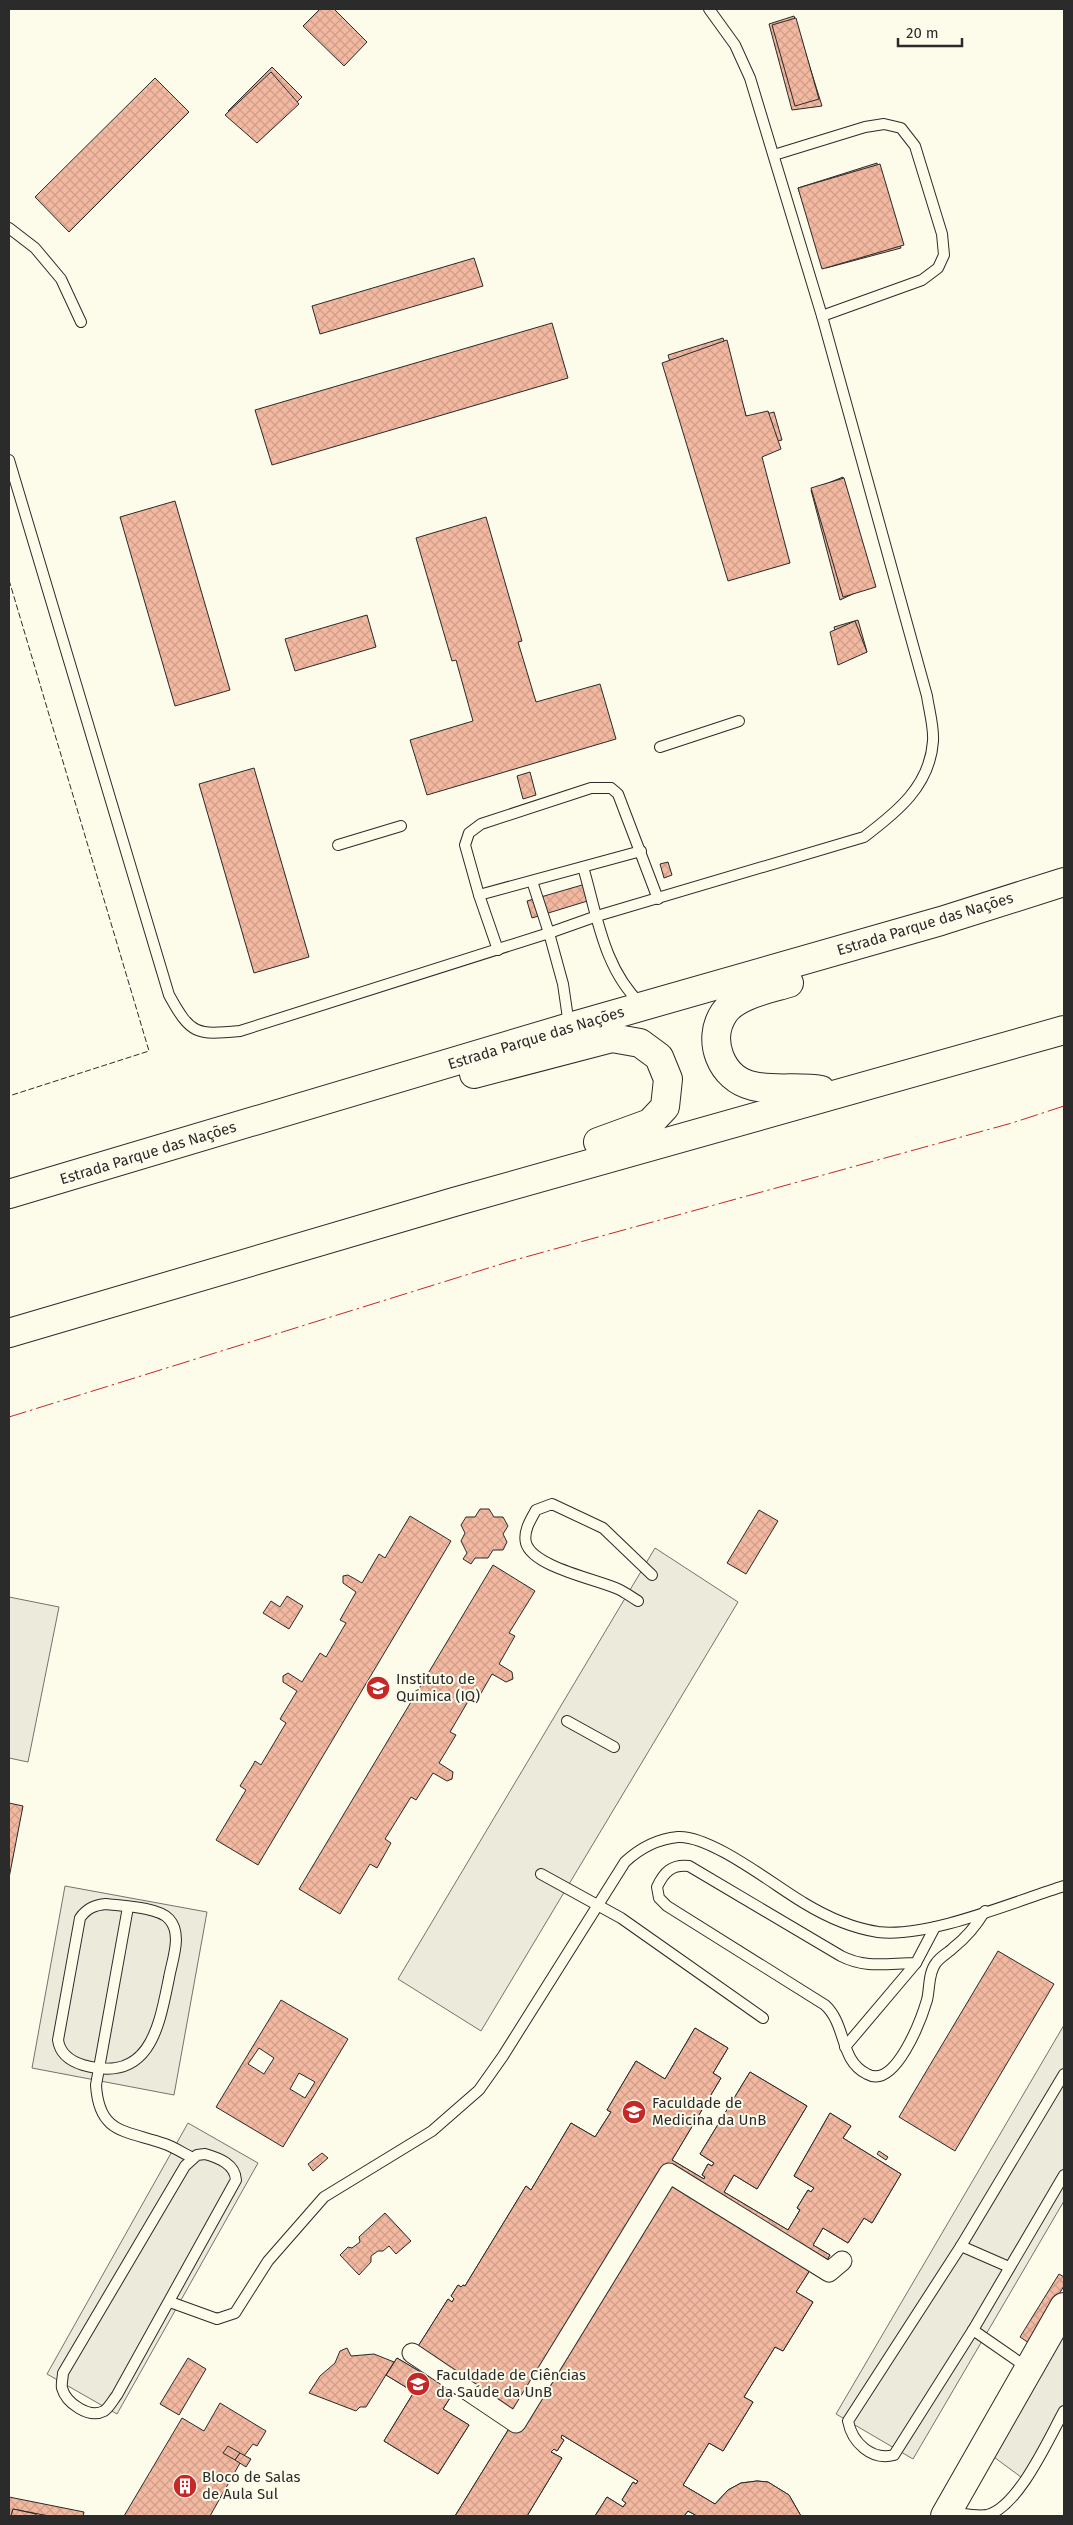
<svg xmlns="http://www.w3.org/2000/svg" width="1073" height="2525" font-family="'Fira Sans',sans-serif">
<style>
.parking{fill:#eceadb;stroke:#74746e}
.building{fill:url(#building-cross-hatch);stroke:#2b2b2b;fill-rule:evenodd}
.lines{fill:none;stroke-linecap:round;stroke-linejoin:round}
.lane-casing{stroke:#2b2b2b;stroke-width:12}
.street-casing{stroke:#2b2b2b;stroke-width:21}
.secondary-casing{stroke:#2b2b2b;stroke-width:30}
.highway-casing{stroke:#2b2b2b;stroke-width:30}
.lane{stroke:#fdfbea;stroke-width:10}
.street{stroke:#fdfbea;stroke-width:19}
.secondary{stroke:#fdfbea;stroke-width:28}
.highway{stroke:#fdfbea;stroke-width:28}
.fence{stroke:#2b2b2b;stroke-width:1;stroke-dasharray:6 2.5;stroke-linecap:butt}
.power{stroke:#c62828;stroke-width:1;stroke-dasharray:18 4 2.5 4;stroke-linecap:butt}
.labels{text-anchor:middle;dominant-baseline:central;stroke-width:4;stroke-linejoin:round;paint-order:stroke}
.street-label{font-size:15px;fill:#2b2b2b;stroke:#fdfbea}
.poi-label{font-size:15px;fill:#2b2b2b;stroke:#fdfbea;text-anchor:start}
</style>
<defs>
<pattern id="building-cross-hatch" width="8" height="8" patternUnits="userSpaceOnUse" patternTransform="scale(1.25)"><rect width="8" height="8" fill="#f2b8a0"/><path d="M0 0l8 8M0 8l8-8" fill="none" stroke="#d09e8a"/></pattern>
</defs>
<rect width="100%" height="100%" fill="#fdfbea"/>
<g class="parking">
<path d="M655 1548 738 1602 481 2031 398 1979Z"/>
<path d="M9 1597 59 1607 28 1762 9 1758Z"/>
<path d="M65 1886 207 1912 174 2095 32 2068Z"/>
<path d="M1064 2025V2201L913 2459 836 2414Z"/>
<path d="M188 2123 258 2163 117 2414 47 2374Z"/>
<path d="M1064 2315V2416L1025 2480 983 2449Z"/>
</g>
<g class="building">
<path d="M320 9H334L367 42 344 66 303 26Z"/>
<path d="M794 16 822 106 792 110 769 24Z"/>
<path d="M796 18 819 99 795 106 772 25Z"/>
<path d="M272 67 302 97 258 141 228 111Z"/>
<path d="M271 72 299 104 257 143 225 115Z"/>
<path d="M155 78 189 112 69 232 35 197Z"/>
<path d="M877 163 901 248 826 268 798 188Z"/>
<path d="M880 164 904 245 822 269 798 188Z"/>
<path d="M474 258 483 286 320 334 312 306Z"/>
<path d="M552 323 568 378 272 465 255 410Z"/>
<path d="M723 338 747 419 774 412 782 440 756 447 787 555 732 572 668 355Z"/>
<path d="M727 340 746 416 768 411 781 449 762 457 790 563 728 581 662 363Z"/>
<path d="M843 477 872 585 840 600 811 490Z"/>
<path d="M844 478 876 587 843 597 811 488Z"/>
<path d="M175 501 230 690 175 706 120 517Z"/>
<path d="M486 517 522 641 518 642 536 702 600 684 616 739 427 795 410 740 473 721 456 660 452 661 416 538Z"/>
<path d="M367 615 376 647 295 671 285 639Z"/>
<path d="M858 620 867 652 843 659 834 627Z"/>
<path d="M855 621 867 652 838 665 830 632Z"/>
<path d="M254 768 309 957 254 973 199 784Z"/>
<path d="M530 772 536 795 523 799 517 776Z"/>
<path d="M668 862 672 875 664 878 660 864Z"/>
<path d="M589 883 594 899 532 918 527 901Z"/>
<path d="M480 1509H489L494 1517H503L508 1526 503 1534 507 1542 503 1550H493L488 1558H475L471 1564 463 1559 467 1553 461 1541 465 1533 461 1525 466 1517H475Z"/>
<path d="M759 1510 778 1521 746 1574 727 1563Z"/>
<path d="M410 1516 451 1541 258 1865 216 1840 246 1790 240 1786 253 1765 255 1761 261 1765 286 1723 280 1719 297 1691 283 1682V1676L288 1673 302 1682 320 1653 326 1657 346 1623 340 1620 356 1592 343 1583V1576L348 1575 362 1583 379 1554 385 1558Z"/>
<path d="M493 1565 535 1591 509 1633 515 1636 499 1664 512 1672 513 1679 506 1682 492 1674 476 1702 470 1698 450 1732 456 1735 439 1763 453 1772 452 1779 447 1781 433 1773 416 1800 411 1797 385 1839 391 1843 377 1868 370 1864 340 1914 299 1889Z"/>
<path d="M287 1596 303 1606 289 1629 263 1613 271 1601 280 1607Z"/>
<path d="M9 1803 23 1806 9 1878Z"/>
<path d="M998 1951 1054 1984 955 2151 899 2117Z"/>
<path d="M281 2000 348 2039 283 2147 216 2107ZM259 2048 274 2058 264 2074 248 2064ZM299 2073 315 2082 305 2098 290 2089Z"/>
<path d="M695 2028 728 2048 713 2073 721 2078 672 2160 704 2179 705 2177 702 2175 708 2164 712 2166 714 2163 700 2154 750 2072 807 2106 757 2189 734 2175 724 2192 788 2230 800 2210 797 2208 808 2190 811 2192 814 2188 794 2176 830 2113 851 2126 843 2138 901 2174 872 2223 864 2218 848 2243 823 2228 813 2245 830 2255 820 2272 812 2267 796 2292 813 2302 783 2351 775 2347 744 2397 753 2402 723 2451 709 2443 683 2485 715 2504 728 2490 741 2483 757 2481 768 2482 789 2495 801 2516H697L688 2511 684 2516H595L607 2497 623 2507 626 2503 622 2500 633 2482 636 2484 638 2481 562 2435 561 2438 564 2440 557 2451 554 2449 551 2452 562 2458 527 2516H455L510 2427 453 2393 443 2409 469 2425 438 2474 384 2441 414 2392 386 2375 397 2358 429 2377 439 2361 417 2348 448 2299 452 2302 454 2299 451 2296 458 2285 461 2287 463 2285 465 2286 526 2186 531 2190 571 2123 595 2137 611 2112 607 2110 636 2061 665 2079ZM621 2152 684 2191 678 2201 688 2207 685 2211 658 2194 537 2392 554 2402 551 2406 536 2397 526 2414 464 2376 494 2326 501 2331 572 2215 580 2219ZM707 2219 730 2233 736 2222 758 2235 743 2261 736 2256 645 2404 657 2412 653 2411 638 2435 650 2443 640 2460 572 2419 575 2415 597 2428 716 2229 705 2223Z"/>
<path d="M695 2028 728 2048 713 2073 721 2078 672 2160 704 2179 705 2177 702 2175 708 2164 712 2166 714 2163 700 2154 750 2072 807 2106 757 2189 734 2175 724 2192 788 2230 800 2210 797 2208 808 2190 811 2192 814 2188 794 2176 830 2113 851 2126 843 2138 901 2174 872 2223 864 2218 848 2243 823 2228 813 2245 830 2255 820 2272 812 2267 796 2292 813 2302 783 2351 775 2347 744 2397 753 2402 723 2451 709 2443 683 2485 715 2504 728 2490 741 2483 757 2481 768 2482 789 2495 801 2516H697L688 2511 684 2516H595L607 2497 623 2507 626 2503 622 2500 633 2482 636 2484 638 2481 562 2435 561 2438 564 2440 557 2451 554 2449 551 2452 562 2458 527 2516H455L510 2427 453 2393 443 2409 469 2425 438 2474 384 2441 414 2392 386 2375 397 2358 429 2377 439 2361 417 2348 448 2299 452 2302 454 2299 451 2296 458 2285 461 2287 463 2285 465 2286 526 2186 531 2190 571 2123 595 2137 611 2112 607 2110 636 2061 665 2079Z"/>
<path d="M879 2151 888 2157 886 2160 877 2154Z"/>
<path d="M322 2153 328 2158 313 2171 308 2164Z"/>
<path d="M385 2213 411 2241 396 2254 389 2246 383 2251H378L371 2256V2262L359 2275 340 2255 348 2247 352 2248 360 2242 359 2237Z"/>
<path d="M1059 2274 1064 2277V2286L1029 2343 1020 2337Z"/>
<path d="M347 2348 351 2356 374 2354 394 2362 366 2407H360L356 2411 309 2393 320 2376 335 2363 340 2351Z"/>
<path d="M188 2358 206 2369 179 2415 160 2404Z"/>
<path d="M220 2403 266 2431 257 2446 253 2444 244 2456 210 2516H124L182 2418 204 2431Z"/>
<path d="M228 2446 240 2453 235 2460 223 2453Z"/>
<path d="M240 2453 251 2459 246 2467 235 2460Z"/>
<path d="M9 2497 84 2512 83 2516H9Z"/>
<path d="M13 2509 49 2516H11Z"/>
<path d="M13 2509 36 2514V2516H11Z"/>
</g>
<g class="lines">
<g class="lane-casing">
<g id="lane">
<path d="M774 155 865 127 884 124 901 128 915 146 942 234 944 255 938 268 922 280 822 316"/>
<path d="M9 228 35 248 61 279 81 322"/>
<path d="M9 460 169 995C191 1035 196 1035 240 1031L549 933 563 984 569 1025"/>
<path d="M660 747 739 721"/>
<path d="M338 845 401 826"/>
<path d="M583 867C597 914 603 968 641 1004"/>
<path d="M532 881 549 933 597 916 864 837C897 812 930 786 933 741 934 727 929 710 927 696L822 316 750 78 735 45 709 9"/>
<path d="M479 895 641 851"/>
<path d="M498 950 479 895 465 845 469 833 481 824 591 788H611L618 794 658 899"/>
<path d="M638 1601C631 1597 625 1592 618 1589 596 1579 533 1567 526 1543 523 1531 531 1519 536 1510L552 1504 603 1528 652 1575"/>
<path d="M567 1721 614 1747"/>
<path d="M541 1874 621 1918 763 2018"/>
<path d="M106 1904C122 1906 158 1907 169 1919 183 1934 172 1960 169 1978 159 2027 150 2084 83 2065 70 2061 60 2054 58 2040L80 1918C87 1908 95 1905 106 1904Z"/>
<path d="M128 1907 96 2085C99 2134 125 2130 165 2144 174 2147 184 2154 193 2158"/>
<path d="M935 1927 916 1963C889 1963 866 1969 841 1956L689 1866C672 1864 664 1872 657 1887L659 1898 667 1906 825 2005C847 2025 839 2060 867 2074 895 2090 921 2020 927 2000 930 1988 928 1973 936 1963 940 1957 948 1953 953 1948 967 1937 976 1926 985 1911"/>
<path d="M845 2047 916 1963"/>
<path d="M1064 2074 961 2246 848 2421C852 2442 871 2461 894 2455L973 2330 1064 2175"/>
<path d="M205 2154C219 2158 235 2164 236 2180L117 2395C113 2400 109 2408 104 2411 89 2419 66 2403 62 2388 61 2384 63 2377 63 2373L185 2166 197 2155Z"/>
<path d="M961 2246 1009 2267"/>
<path d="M170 2302 217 2319 235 2313 268 2261 324 2197 432 2131 479 2090 503 2056 625 1862C640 1848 657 1839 678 1837 711 1835 775 1886 804 1903 827 1917 852 1928 878 1932 929 1938 1013 1902 1064 1886"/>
<path d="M973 2330 1028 2368"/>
<path d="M949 2512C960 2513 976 2517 987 2515 1018 2508 1049 2438 1064 2411"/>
</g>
</g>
<g class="street-casing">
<path id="street" d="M412 2353 516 2423 669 2173 829 2272 842 2261"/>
</g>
<g class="secondary-casing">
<path id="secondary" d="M945 2516 1064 2307"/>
</g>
<g class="highway-casing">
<g id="highway">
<path d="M789 983C769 989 736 995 724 1013 706 1040 721 1079 753 1086 775 1091 799 1086 821 1090"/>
<path d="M474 1074 612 1038 640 1043 659 1057 668 1079 665 1107 650 1123 598 1142"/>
<path d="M9 1194 570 1027 941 921 1064 882"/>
<path d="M9 1333 454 1202 1064 1030"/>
</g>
</g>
<use href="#lane" class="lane"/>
<use href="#street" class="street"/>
<use href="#secondary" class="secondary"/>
<use href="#highway" class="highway"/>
<path class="fence" d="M9 580 149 1051 9 1096"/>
<path class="power" d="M9 1417 511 1261 1012 1123 1064 1106"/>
</g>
<defs>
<g id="university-disc" transform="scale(1.25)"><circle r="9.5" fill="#c62828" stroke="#fdfbea"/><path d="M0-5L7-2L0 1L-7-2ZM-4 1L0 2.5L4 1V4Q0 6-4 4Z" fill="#fff"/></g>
<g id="building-disc" transform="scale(1.25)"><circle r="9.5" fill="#c62828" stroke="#fdfbea"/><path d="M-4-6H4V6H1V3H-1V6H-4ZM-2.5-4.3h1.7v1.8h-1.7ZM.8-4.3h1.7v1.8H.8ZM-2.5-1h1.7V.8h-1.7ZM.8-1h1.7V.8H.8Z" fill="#fff"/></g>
</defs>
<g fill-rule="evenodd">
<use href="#university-disc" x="378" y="1688"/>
<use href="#university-disc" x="634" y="2112"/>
<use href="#university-disc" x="418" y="2384"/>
<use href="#building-disc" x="185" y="2486"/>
</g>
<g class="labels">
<g class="street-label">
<text transform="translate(925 924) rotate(-17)">Estrada Parque das Nações</text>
<text transform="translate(536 1038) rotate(-17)">Estrada Parque das Nações</text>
<text transform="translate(148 1153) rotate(-17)">Estrada Parque das Nações</text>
</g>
<g class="poi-label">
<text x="396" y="1679">Instituto de<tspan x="396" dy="17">Química (IQ)</tspan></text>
<text x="652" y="2103">Faculdade de<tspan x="652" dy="17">Medicina da UnB</tspan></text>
<text x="436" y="2375">Faculdade de Ciências<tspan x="436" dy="17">da Saúde da UnB</tspan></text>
<text x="202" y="2477">Bloco de Salas<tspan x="202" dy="17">de Aula Sul</tspan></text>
</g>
</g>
<rect width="1073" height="2525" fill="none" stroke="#2b2b2b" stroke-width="20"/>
<path d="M898 38v8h64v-8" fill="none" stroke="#2b2b2b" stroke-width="2.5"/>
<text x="906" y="38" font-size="15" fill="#2b2b2b" stroke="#fdfbea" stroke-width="4" paint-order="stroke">20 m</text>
</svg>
